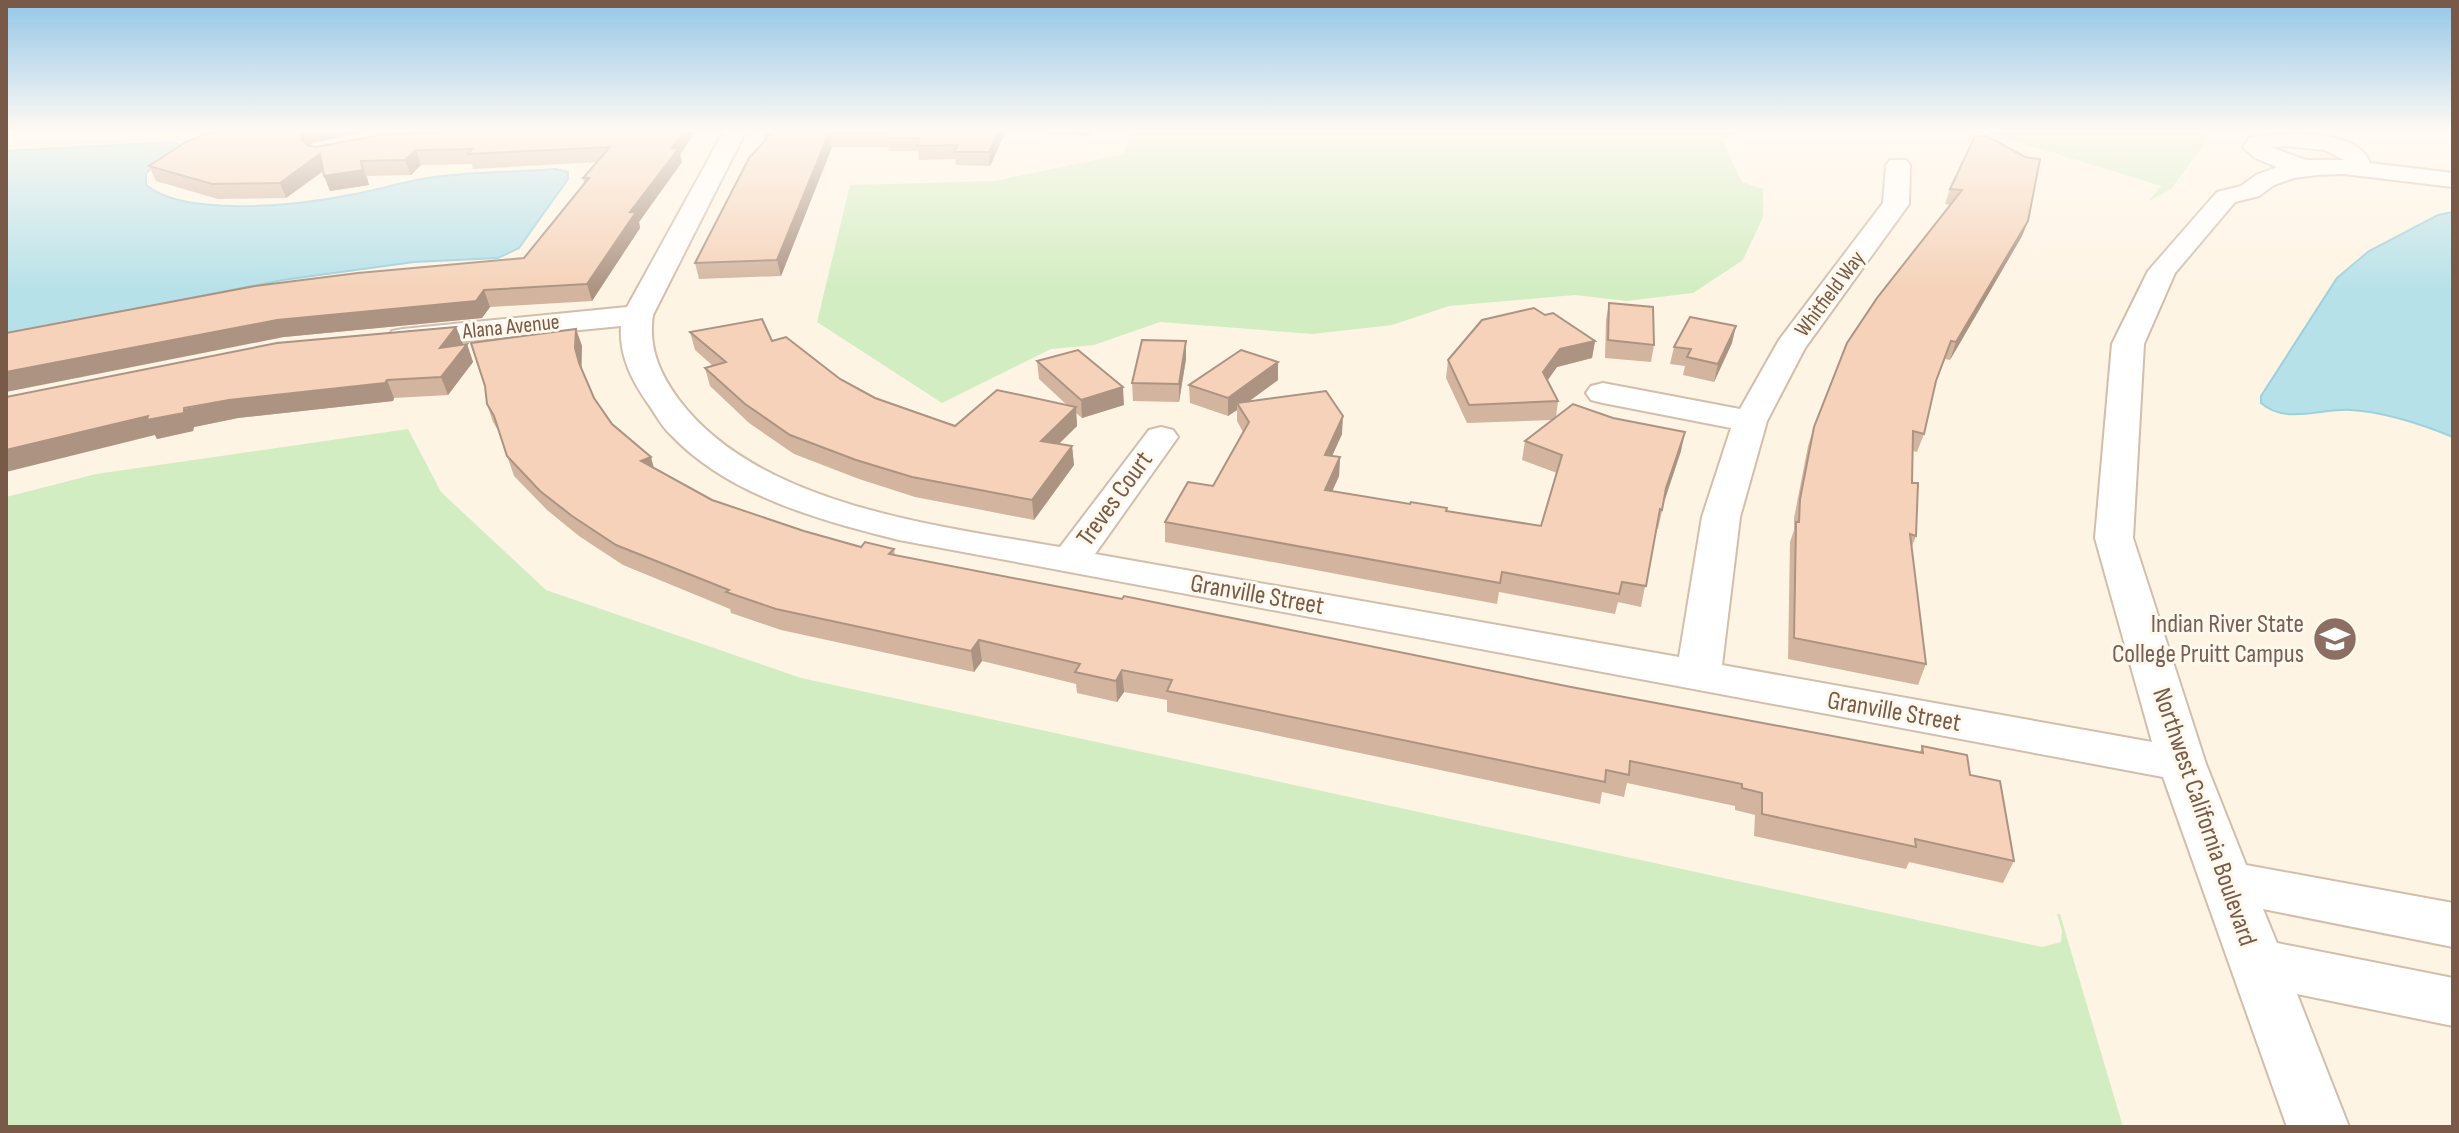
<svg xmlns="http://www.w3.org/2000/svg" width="2459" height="1133" font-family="'Sofia Sans Condensed',sans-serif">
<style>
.green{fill:#d2edc1}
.water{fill:#b7e1e9;stroke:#9cd1dc;stroke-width:2}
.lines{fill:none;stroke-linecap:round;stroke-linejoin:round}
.minor-casing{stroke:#d3bdab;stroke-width:4}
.minor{fill:#fff;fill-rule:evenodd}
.wall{fill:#d3b59f}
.shaded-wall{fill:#ac9382}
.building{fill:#f5d2b9;stroke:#ac9382;stroke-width:2}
.labels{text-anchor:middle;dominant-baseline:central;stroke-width:6;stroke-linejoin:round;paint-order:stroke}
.far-street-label{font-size:22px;fill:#795947;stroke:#fff8ec}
.street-label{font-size:26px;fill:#795947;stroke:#fff8ec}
.education-label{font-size:26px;fill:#785e54;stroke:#fff8ec;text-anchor:end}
</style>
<rect width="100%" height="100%" fill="#fef4e4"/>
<g class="green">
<path d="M1132 131H1742L1722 140 1742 182 1763 189V217L1743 260 1693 293 1627 301 1575 295 1449 306 1392 325 1313 334 1160 322 1094 345 1051 349 942 403 817 322 850 185 994 181 1124 154Z"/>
<path d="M1982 131H2204L2207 140 2171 189 2149 201 2161 186Z"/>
<path d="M408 429 441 492 546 590 801 678 2042 947 2061 942 2062 931 2057 914H2060L2123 1127H6V497L96 474Z"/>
</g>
<g class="water">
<path d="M172 142 183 146 171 151 146 173V185C186 218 300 205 350 195 378 190 405 181 434 177 474 172 516 172 556 169L568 172V179L519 248 498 258 414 262 283 280 6 334V151Z"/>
<path d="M2453 212V437C2421 424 2385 412 2351 410 2321 408 2286 425 2261 403V396L2337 278 2369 251 2438 215Z"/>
</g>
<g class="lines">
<g class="minor-casing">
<path id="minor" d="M724 131H746L653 315C648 348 660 374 679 400 759 506 938 526 1060 547L1149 430 1161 427 1173 430 1178 437 1095 554 1679 657 1702 517 1731 428 1603 403 1591 400 1586 393 1591 386 1603 383 1740 409 1779 340 1883 203 1886 165 1890 160H1906L1910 165 1909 204 1805 348 1767 421 1740 517 1722 665 2152 742 2095 538 2112 344 2148 271 2217 192 2241 186 2256 175 2277 167 2255 158 2243 147 2249 138C2278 131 2358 128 2370 163L2453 173V187L2344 174 2317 175 2294 178 2274 185 2259 196 2235 202 2175 273 2144 344 2133 538 2206 764 2246 865 2453 903V947L2263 909 2277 943 2453 978V1026L2297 994 2349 1127H2287L2163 777 899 540C820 520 729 496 671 435 662 427 656 415 649 405 632 381 619 356 621 326L403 347 392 345 388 338 392 331 403 329 627 307ZM2286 146 2325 150 2344 160H2306L2270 147Z"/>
</g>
<use href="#minor" class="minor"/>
</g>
<g class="wall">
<path d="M695 131 680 155 682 162 639 222 640 228 592 301 490 307 482 318 284 337 524 258 584 183 583 178 597 162 473 169 472 164 421 165 411 175 367 176 369 185 330 191 323 171 286 198 218 199 156 181 149 166 312 143 310 145 316 147Z"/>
<path d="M762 131H1006L990 166 956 165 955 159 919 160 918 151H889L888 147H832L781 276 699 279 695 263 764 142Z"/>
<path d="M1019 131H1093L1089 136Z"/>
<path d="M1975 136 2028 221 2022 236 1950 360 1945 359 1934 387 1924 434 1917 452 1913 451 1912 483 1916 536 1911 549 1926 664 1918 685 1788 659 1790 542 1794 530V518L1808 446 1814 427 1951 205 1945 204 1950 189Z"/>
<path d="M1609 303 1654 345 1651 362 1605 358 1606 320Z"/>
<path d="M1545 315 1595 341 1592 358 1557 367 1547 381 1558 401 1556 417 1681 451 1664 502 1658 529H1656L1641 607 1618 602 1615 614 1499 592 1497 604 1165 542V522L1213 486 1243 432 1237 421V410L1228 416 1190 403 1189 385 1278 380 1248 401 1342 434 1332 456 1340 457 1339 476 1332 491 1410 504 1447 508V512L1541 526 1557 473 1522 460 1525 441 1552 420 1467 423 1446 378 1448 360Z"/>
<path d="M456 327 463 344H467L473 362 448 395 394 398 393 401 238 418 194 427 193 431 157 439 155 435Z"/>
<path d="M576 329 582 346V370L594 398 612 424 654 468 712 500 804 531 861 547 894 549 895 555 1571 687 1920 752 1922 746 1970 775 2014 861 2003 883 1909 862 1906 869 1754 836 1755 815 1735 810V806L1627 783 1624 797 1602 792 1600 804 1167 712V700L1124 692 1117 702 1077 693 1076 684 982 661 974 672 781 630 731 613 730 609 623 565 579 536 547 510 514 476 499 432 493 422 487 404Z"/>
<path d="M690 332 772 341 875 398 955 426 1068 406 1039 379 1037 361 1124 405 1082 418 1076 413 1077 426 1059 444 1072 446 1074 465 1034 520 915 497 859 479 794 454 749 423 710 386 705 368 713 366 695 350Z"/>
<path d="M1732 343 1714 382 1683 375 1685 366 1670 364 1674 347Z"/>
<path d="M1186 359 1179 402 1133 401 1132 383Z"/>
</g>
<g class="shaded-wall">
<path d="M305 131H373L312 143 306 151 300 137Z"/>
<path d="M683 131H695L680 155 682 162 639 222 640 228 592 301 587 284 630 212Z"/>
<path d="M999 131H1006L990 166 989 152Z"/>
<path d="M829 133 832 147 781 276 777 260Z"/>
<path d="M416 150 421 165 411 175 405 160Z"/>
<path d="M320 154 326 169 286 198 280 183Z"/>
<path d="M361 161 369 185 330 191 324 176Z"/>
<path d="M2028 221 2022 236 1950 360 1956 342Z"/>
<path d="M484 290 490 307 482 318 284 337 6 392V372L277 320Z"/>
<path d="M1736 326 1732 343 1714 382 1718 364Z"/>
<path d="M456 327 463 344 440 348Z"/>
<path d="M576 329 582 346 581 366 584 381 575 348Z"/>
<path d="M1186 341V359L1179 402V384Z"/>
<path d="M1595 341 1592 358 1557 367 1540 391 1543 372 1560 349Z"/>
<path d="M467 344 473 362 448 395 441 377Z"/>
<path d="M1278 362V380L1240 408 1237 403V410L1228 416V398Z"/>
<path d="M387 380 394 398 393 401 238 418 194 427 193 431 157 439 155 435 6 472V450L148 416 229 400Z"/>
<path d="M1123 387 1124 405 1082 418 1081 400Z"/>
<path d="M1076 407 1077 426 1042 460 1041 441Z"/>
<path d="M1343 416 1342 434 1324 474 1325 455Z"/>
<path d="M1685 432 1681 451 1662 508 1666 488Z"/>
<path d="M1072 446 1074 465 1034 520 1032 500Z"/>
<path d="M651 457 656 476 641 461Z"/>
<path d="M1340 457 1339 476 1324 510 1325 490Z"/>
<path d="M979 640 982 661 974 672 971 651Z"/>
<path d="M1122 670 1124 692 1117 702 1116 681Z"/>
</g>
<g class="building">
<path d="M214 131H305L300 137 307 145 316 147 381 135 452 131H683L672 148H679L630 212H636L587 284 484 290 476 301 277 320 6 372V333L255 286 358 273 524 258 589 178H583L610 147 468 154 472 149 416 150 405 160 361 161 363 170 324 176 320 154 280 183 212 184 149 166 186 142Z"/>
<path d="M774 131H999L989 152H954L958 145 917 146 920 138H887L889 133H829L777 260 695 263 749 158Z"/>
<path d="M1975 136H1987L2025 157 2040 159 2028 221 1956 342 1951 341 1936 381 1924 434 1913 431 1912 483H1918L1916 536 1910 534 1926 664 1794 638 1796 522H1799L1800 499 1814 427 1847 343 1877 298 1962 190 1950 189Z"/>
<path d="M1609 303 1653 307 1654 345 1608 340Z"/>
<path d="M1534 308 1545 315 1553 313 1595 341 1560 349 1543 372 1558 401 1469 405 1448 360 1482 320Z"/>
<path d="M1690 317 1736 326 1718 364 1687 357 1691 349 1674 347Z"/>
<path d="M762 319 772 341 786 337 840 379 875 398 955 426 997 390 1076 407 1041 441 1072 446 1032 500 912 477 856 460 790 435 745 404 705 368 726 362 690 332Z"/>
<path d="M456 327 440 348 467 344 441 377 387 380 385 383 229 400 184 408V413L147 420 148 416 6 450V397L277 343Z"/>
<path d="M576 329 575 348 579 363 594 398 612 424 651 457 641 461 712 500 804 531 861 547 865 542 894 549 889 554 1122 599 1124 596 1571 687 1923 753 1922 746 1967 755 1970 775 2000 781 2014 861 1915 839 1916 847 1762 814V793L1742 788V784L1630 761 1629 775 1606 770 1605 782 1167 691 1172 680 1122 670 1116 681 1075 672 1080 664 979 640 971 651 776 609 726 592 729 590 616 545 572 516 540 491 507 456 494 416 487 404 485 386 471 343Z"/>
<path d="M1142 340 1186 341 1179 384 1132 383Z"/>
<path d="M1078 350 1123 387 1081 400 1037 361Z"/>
<path d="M1241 350 1278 362 1228 398 1189 385Z"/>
<path d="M1326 391 1343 416 1325 455 1340 457 1325 490 1410 504 1411 502 1447 508 1446 511 1541 526 1562 455 1525 441 1573 404 1613 418 1685 432 1666 488 1662 510 1660 509 1646 586 1622 582 1619 594 1502 572 1500 583 1165 522 1188 482 1213 486 1249 422 1237 403Z"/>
</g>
<linearGradient id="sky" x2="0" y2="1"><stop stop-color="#94c6e8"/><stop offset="0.45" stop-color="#fffaf3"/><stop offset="1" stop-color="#fffaf3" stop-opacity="0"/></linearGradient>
<rect width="2459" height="290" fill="url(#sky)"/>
<defs>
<g id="university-disc" transform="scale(2.3)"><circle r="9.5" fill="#8d6e63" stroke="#fff8ec"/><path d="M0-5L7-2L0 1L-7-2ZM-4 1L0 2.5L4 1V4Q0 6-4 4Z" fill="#fff"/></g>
</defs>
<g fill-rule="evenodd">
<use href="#university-disc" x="2335" y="639"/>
</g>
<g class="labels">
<g class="far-street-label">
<text transform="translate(1830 294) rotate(-53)">Whitfield Way</text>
<text transform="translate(511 327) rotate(-6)">Alana Avenue</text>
</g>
<g class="street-label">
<text transform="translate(1115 499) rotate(-54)">Treves Court</text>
<text transform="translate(1257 595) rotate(10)">Granville Street</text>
<text transform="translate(1894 712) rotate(10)">Granville Street</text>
<text transform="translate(2204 817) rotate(71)">Northwest California Boulevard</text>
</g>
<g class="education-label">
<text x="2304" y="624">Indian River State<tspan x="2304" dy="30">College Pruitt Campus</tspan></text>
</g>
</g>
<rect width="2459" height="1133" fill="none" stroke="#795947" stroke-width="16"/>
</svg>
